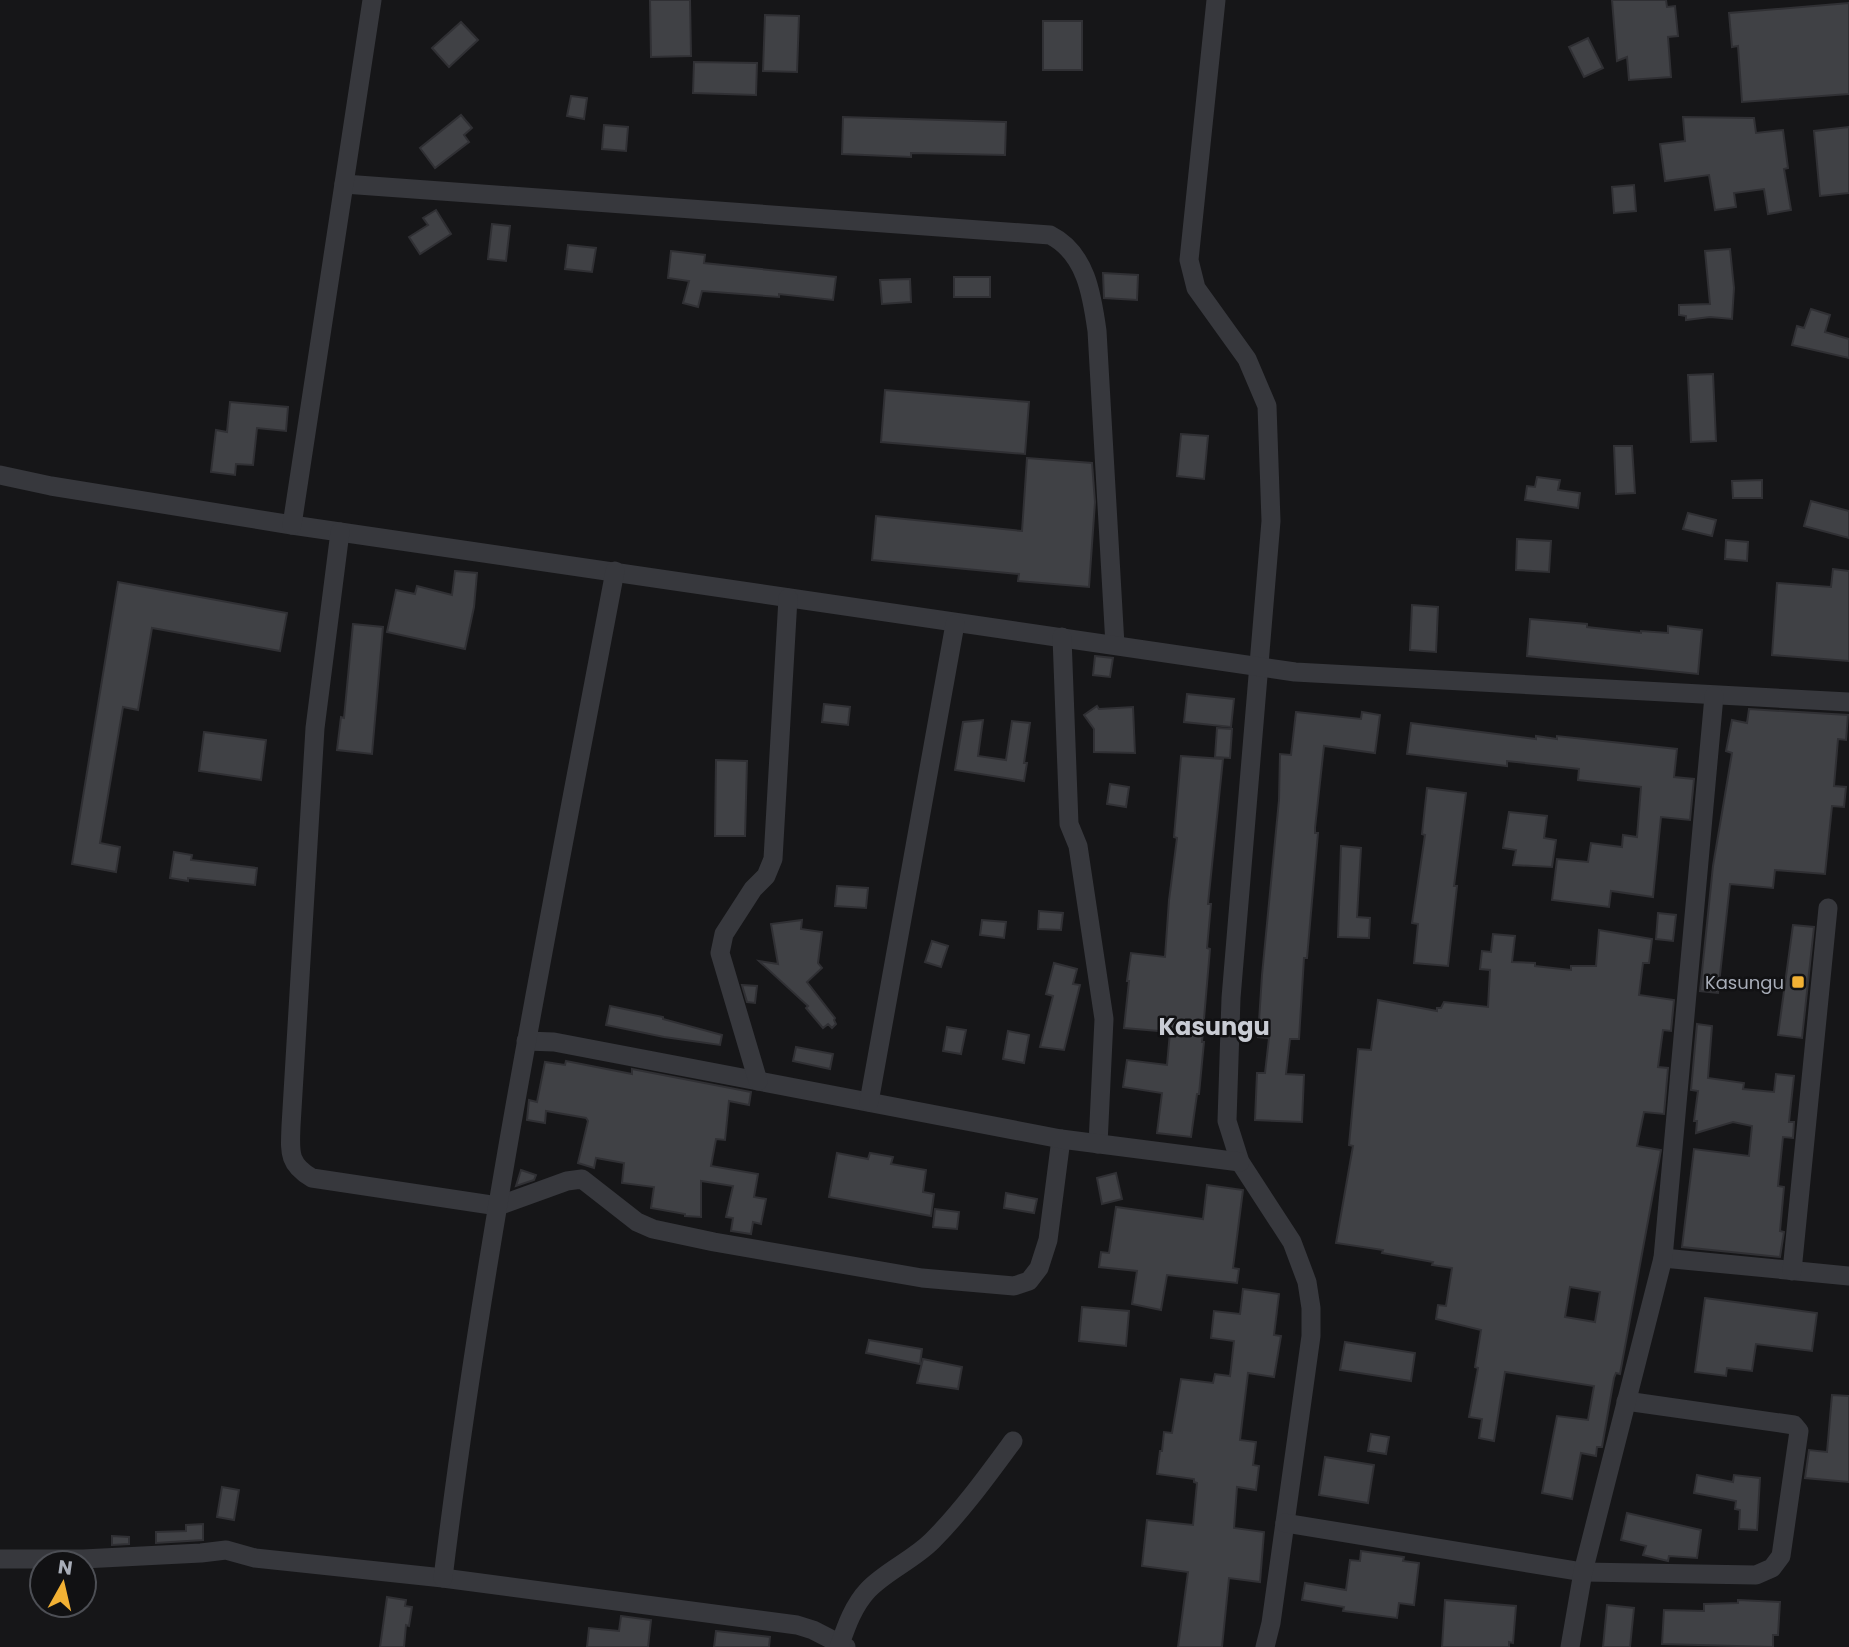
<svg xmlns="http://www.w3.org/2000/svg" width="1849" height="1647" font-family="Poppins,sans-serif">
<style>
.building{fill:#404145;stroke:#303034;stroke-width:2;fill-rule:evenodd}
.lines{fill:none;stroke-linecap:round;stroke-linejoin:round}
.minor{stroke:#37383d;stroke-width:19}
.poi-dot{fill:#f2b134;stroke:#111113;stroke-width:2.5}
.labels{text-anchor:middle;dominant-baseline:central;stroke-width:5;stroke-linejoin:round;paint-order:stroke}
.poi-label{font-size:18px;fill:#a8adb8;stroke:#111113;text-anchor:end}
.district-label{font-size:24px;font-weight:bold;fill:#c9ccd4;stroke:#111113}
</style>
<rect width="100%" height="100%" fill="#161618"/>
<g class="building">
<path d="M650 0H690L691 56 651 57Z"/>
<path d="M1612 0H1666L1667 7 1675 6 1678 36 1668 37 1671 77 1629 80 1627 57 1617 61Z"/>
<path d="M1849 3V94L1742 102 1738 46 1732 47 1729 13Z"/>
<path d="M765 15 799 16 797 72 763 71Z"/>
<rect x="1043" y="21" width="39" height="49"/>
<path d="M461 22 478 40 449 67 432 48Z"/>
<path d="M1588 38 1603 68 1584 77 1569 47Z"/>
<path d="M694 62 757 63 756 95 693 93Z"/>
<path d="M571 96 587 98 584 119 567 116Z"/>
<path d="M461 115 472 128 464 135 469 142 435 168 420 148Z"/>
<path d="M843 117 1006 122 1005 155 911 153V157L842 154Z"/>
<path d="M1683 117 1754 118 1756 133 1783 130 1788 168 1784 169 1791 210 1768 214 1764 189 1734 193 1736 207 1715 210 1709 175 1665 181 1660 144 1685 141Z"/>
<path d="M604 125 628 127 626 151 602 149Z"/>
<path d="M1849 127V193L1820 196 1814 131Z"/>
<path d="M1634 185 1636 211 1614 213 1612 187Z"/>
<path d="M436 210 451 234 420 254 409 237 428 225 423 218Z"/>
<path d="M492 224 510 226 506 261 488 259Z"/>
<path d="M568 245 596 248 592 272 565 269Z"/>
<path d="M1730 249 1734 288 1732 319 1710 317 1686 320V316L1679 315V305L1710 304 1705 251Z"/>
<path d="M671 251 705 255 704 263 836 277 833 300 779 294V297L702 291 698 307 683 303 689 281 668 278Z"/>
<path d="M1103 273 1138 275 1137 300 1104 298Z"/>
<rect x="954" y="277" width="36" height="20"/>
<path d="M910 279 911 302 882 304 880 280Z"/>
<path d="M1811 309 1830 315 1825 332 1849 339V358L1792 345 1797 326 1804 328Z"/>
<path d="M1713 374 1716 441 1691 442 1688 375Z"/>
<path d="M885 390 1029 402 1025 454 881 442Z"/>
<path d="M230 402 288 407 286 431 257 428 253 465 236 464 235 475 211 472 216 430 227 432Z"/>
<path d="M1181 434 1208 436 1204 479 1177 476Z"/>
<path d="M1614 446H1632L1635 493 1616 494Z"/>
<path d="M1027 458 1092 463 1095 502 1089 587 1018 581 1019 574 872 560 876 516 1022 531Z"/>
<path d="M1537 477 1560 480 1558 490 1580 493 1578 508 1525 500 1527 486 1535 487Z"/>
<path d="M1762 480V498H1733L1732 481Z"/>
<path d="M1811 501 1849 511V538L1804 526Z"/>
<path d="M1688 513 1716 520 1712 536 1683 529Z"/>
<path d="M1517 539 1551 541 1549 572 1516 570Z"/>
<path d="M1726 540 1748 542 1747 561 1725 559Z"/>
<path d="M1833 569 1849 571V661L1772 655 1777 583 1831 587Z"/>
<path d="M455 571 477 573 474 607 465 649 387 632 396 590 415 594 417 586 452 595Z"/>
<path d="M118 582 287 613 280 651 152 628 138 710 123 707 100 843 120 847 116 872 72 864Z"/>
<path d="M1412 605 1438 607 1436 652 1410 650Z"/>
<path d="M1530 619 1587 624V627L1641 633V631L1668 633V626L1702 630 1698 674 1527 656Z"/>
<path d="M353 624 383 627 372 754 337 750 341 717 344 718Z"/>
<path d="M1095 656 1113 658 1110 677 1093 675Z"/>
<path d="M1187 694 1234 699 1231 727 1184 722Z"/>
<path d="M824 704 850 707 848 725 822 722Z"/>
<path d="M1097 706 1099 709 1133 707 1135 753 1094 752V729L1084 715Z"/>
<path d="M1749 709 1848 715 1846 740 1838 739 1834 786 1846 787 1844 807 1832 806 1825 874 1775 870 1773 888 1730 884 1718 993 1700 991 1713 866 1732 753 1726 751 1732 720 1747 723Z"/>
<path d="M1296 712 1361 719 1362 712 1380 715 1375 753 1324 746 1315 828V833H1318L1307 958H1304L1299 1039H1290L1286 1074 1304 1075 1302 1122 1255 1120 1257 1073H1265L1269 1038 1258 1037 1262 975 1279 800 1280 754 1291 755Z"/>
<path d="M983 720 978 756 1006 760 1012 721 1030 723 1024 763H1027L1024 781 955 770 963 722Z"/>
<path d="M1411 723 1536 739V736L1557 739V736L1677 749 1674 777 1694 779 1690 820 1661 817 1653 897 1611 891 1609 907 1552 900 1557 859 1588 862 1591 843 1622 847 1623 835 1637 837 1641 787 1578 780 1579 769 1507 761V766L1407 754Z"/>
<path d="M1217 728 1232 729 1230 758 1215 757Z"/>
<path d="M204 732 266 740 261 780 199 771Z"/>
<path d="M1181 756 1223 759 1208 904H1211L1207 948 1210 949 1202 1042H1204L1199 1094H1197L1191 1137 1157 1133 1162 1093 1123 1087 1127 1060 1167 1065 1170 1032 1124 1028 1129 981H1127L1131 953 1165 957 1169 900 1177 838 1174 837Z"/>
<path d="M716 760 747 761 745 836H715Z"/>
<path d="M1110 784 1129 787 1126 807 1107 804Z"/>
<path d="M1427 788 1466 793 1454 886H1457L1448 966 1414 963 1418 924 1412 923 1425 835 1422 834Z"/>
<path d="M1509 812 1547 816 1544 838 1556 840 1552 867 1513 865 1516 850 1503 848Z"/>
<path d="M1341 846 1361 848 1357 917 1370 918 1369 938 1338 937Z"/>
<path d="M174 852 192 855 191 860 257 868 255 885 188 878V881L170 878Z"/>
<path d="M837 886 868 888 866 908 835 906Z"/>
<path d="M1039 911 1063 913 1061 930 1038 929Z"/>
<path d="M1658 913 1676 915 1673 941 1656 939Z"/>
<path d="M802 920 801 929 822 932 818 963 822 968 807 982 835 1018 834 1020 836 1024 832 1028 828 1024 823 1028 806 1008 808 1006 759 961 778 964 771 924Z"/>
<path d="M982 920 1006 922 1004 938 980 935Z"/>
<path d="M1793 925 1814 927 1802 1038 1778 1035Z"/>
<path d="M1599 930 1652 939 1649 963H1643L1639 995 1674 1000 1671 1031 1663 1030 1658 1067 1668 1068 1664 1114 1644 1112 1637 1146 1661 1150 1620 1374 1616 1373 1614 1378 1602 1447H1597L1596 1456 1581 1453 1572 1499 1542 1493 1557 1416 1588 1420 1594 1386 1505 1372 1494 1441 1479 1438 1482 1419 1469 1417 1478 1368 1475 1367 1481 1330 1436 1319 1438 1305 1446 1306 1452 1268 1432 1265 1433 1262 1382 1253 1383 1250 1336 1243 1353 1146 1349 1145 1358 1049 1371 1050 1378 1000 1437 1011V1008H1441L1444 1002 1488 1007 1490 970 1480 969 1482 951 1491 952 1493 934 1515 936 1512 962 1535 963V966L1571 970V966H1596ZM1570 1287 1600 1292 1595 1322 1565 1317Z"/>
<path d="M932 941 948 946 941 967 925 962Z"/>
<path d="M1054 963 1077 969 1073 984 1080 985 1064 1050 1040 1047 1053 996 1046 994Z"/>
<path d="M742 985 757 986 755 1003 747 1002Z"/>
<path d="M610 1006 663 1017V1019L722 1035 720 1045 664 1037 606 1025Z"/>
<path d="M1697 1024 1712 1026 1708 1078 1744 1083 1743 1089 1774 1092 1776 1074 1794 1076 1789 1122H1794L1793 1138 1783 1137 1778 1186 1784 1187 1780 1231 1784 1232 1780 1257 1682 1247 1694 1149 1749 1156 1752 1126 1733 1122 1696 1133 1697 1121H1694L1698 1091 1691 1090Z"/>
<path d="M947 1027 966 1030 961 1054 943 1051Z"/>
<path d="M1008 1031 1029 1035 1024 1063 1003 1059Z"/>
<path d="M796 1047 833 1054 830 1069 793 1061Z"/>
<path d="M566 1061 632 1074V1069L751 1092 749 1105 729 1101 725 1140 716 1139 711 1166 758 1174 754 1197 766 1199 761 1224 753 1222 751 1234 731 1231 733 1218 726 1217 733 1186 701 1181V1217L685 1216V1214L651 1208 654 1187 622 1183 624 1163 596 1158 594 1168 578 1163 588 1121 586 1118 546 1111 545 1123 527 1120 529 1100 537 1102 545 1062 565 1065Z"/>
<path d="M837 1153 868 1159 870 1153 893 1157 891 1164 926 1170 923 1192 934 1194 931 1216 829 1197Z"/>
<path d="M521 1170 536 1175 534 1180 516 1186Z"/>
<path d="M1116 1173 1122 1199 1102 1204 1097 1178Z"/>
<path d="M1207 1185 1243 1190 1233 1268 1239 1269 1237 1283 1167 1275 1161 1310 1132 1304 1137 1271 1099 1267 1101 1252 1109 1253 1116 1207 1203 1219Z"/>
<path d="M1006 1193 1037 1199 1034 1213 1004 1208Z"/>
<path d="M935 1209 959 1212 957 1229 933 1227Z"/>
<path d="M1243 1289 1279 1294 1274 1335 1281 1336 1274 1377 1248 1373 1240 1440 1256 1442 1253 1465 1259 1466 1256 1490 1237 1487 1234 1528 1264 1532 1260 1582 1229 1578 1222 1647H1178L1188 1572 1142 1566 1147 1520 1193 1525 1197 1483 1194 1482V1479L1157 1474 1160 1451H1162L1164 1432 1172 1433 1181 1379 1213 1383 1215 1374 1230 1376 1234 1341 1211 1338 1214 1311 1240 1314Z"/>
<path d="M1705 1298 1817 1313 1812 1351 1756 1344 1752 1371 1727 1368 1726 1376 1695 1372Z"/>
<path d="M1082 1307 1129 1311 1126 1346 1079 1341Z"/>
<path d="M869 1340 922 1349 920 1364 866 1353Z"/>
<path d="M1345 1342 1415 1353 1411 1381 1340 1370Z"/>
<path d="M923 1359 962 1367 958 1389 917 1383Z"/>
<path d="M1832 1395 1849 1396V1482L1805 1478 1809 1450 1827 1452Z"/>
<path d="M1371 1434 1389 1437 1386 1454 1368 1451Z"/>
<path d="M1325 1457 1374 1465 1368 1503 1319 1495Z"/>
<path d="M1697 1475 1733 1482 1734 1475 1760 1478 1757 1530 1739 1529 1740 1510 1735 1509 1736 1501 1694 1493Z"/>
<path d="M222 1487 239 1490 234 1520 217 1517Z"/>
<path d="M1627 1513 1701 1530 1697 1558 1669 1556 1668 1561 1643 1555 1646 1546 1621 1540Z"/>
<path d="M203 1524V1540L156 1543V1532L186 1531V1525Z"/>
<path d="M112 1536 129 1537V1544L112 1545Z"/>
<path d="M1361 1551 1404 1557 1403 1561 1419 1563 1414 1605 1399 1603 1397 1618 1343 1611 1344 1607 1302 1600 1305 1583 1346 1590 1350 1560 1360 1561Z"/>
<path d="M387 1597 406 1600 405 1606 412 1607 409 1626 406 1625 404 1647H380Z"/>
<path d="M1445 1600 1516 1606 1513 1643 1509 1642V1647H1442Z"/>
<path d="M1738 1600 1780 1602 1778 1635H1773V1647L1662 1644 1664 1610 1704 1611V1604L1738 1603Z"/>
<path d="M1607 1605 1634 1608 1630 1647H1603Z"/>
<path d="M621 1616 651 1620 648 1647H587L589 1628 619 1631Z"/>
<path d="M716 1631 770 1637 769 1647H714Z"/>
</g>
<g class="lines">
<g class="minor">
<path d="M1216 0 1189 260 1196 288 1247 359 1267 406 1271 521 1231 998 1227 1121 1240 1162 1292 1242 1307 1282 1311 1308V1336L1271 1623 1265 1647"/>
<path d="M344 184 1050 235C1086 253 1092 295 1097 331L1115 645"/>
<path d="M0 475 51 486 292 525 1295 672 1849 702"/>
<path d="M292 525 372 0"/>
<path d="M340 532 315 728 291 1126C290 1152 288 1164 312 1178L498 1206 567 1181 582 1179 637 1222 653 1229 714 1242 922 1278 1014 1286 1029 1281 1039 1268 1048 1240 1061 1139"/>
<path d="M1062 637 1069 824 1078 846 1104 1019 1098 1144"/>
<path d="M526 1041 554 1042 1061 1139 1240 1162"/>
<path d="M758 1081 720 953 724 934 753 889 766 876 773 859 788 598"/>
<path d="M869 1102 955 624"/>
<path d="M1663 1258 1849 1276"/>
<path d="M1792 1271 1828 908"/>
<path d="M1285 1523 1583 1572 1756 1575 1772 1568 1781 1556 1799 1431 1794 1425 1626 1401"/>
<path d="M0 1559H83L201 1553 226 1550 255 1558 443 1578 797 1625 813 1630 846 1647"/>
<path d="M443 1578C484 1240 552 906 615 571"/>
<path d="M839 1647C846 1627 853 1606 868 1590 886 1571 913 1560 932 1541 962 1511 988 1475 1013 1441"/>
<path d="M1570 1647 1583 1572 1663 1258 1714 696"/>
</g>
</g>
<rect class="poi-dot" x="1791" y="975" width="14" height="14" rx="3.5"/>
<g class="labels">
<g class="poi-label">
<text x="1784" y="982">Kasungu</text>
</g>
<g class="district-label">
<text x="1214" y="1026">Kasungu</text>
</g>
</g>
<g transform="translate(63 1584) rotate(8)"><circle r="33" fill="#111113" stroke="#4d4f55" stroke-width="2"/>
<path d="M0-5L12 26L0 18L-12 26Z" fill="#f2b134"/>
<text y="-10" font-size="19" font-weight="bold" text-anchor="middle" fill="#a8adb8">N</text>
</g>
</svg>
